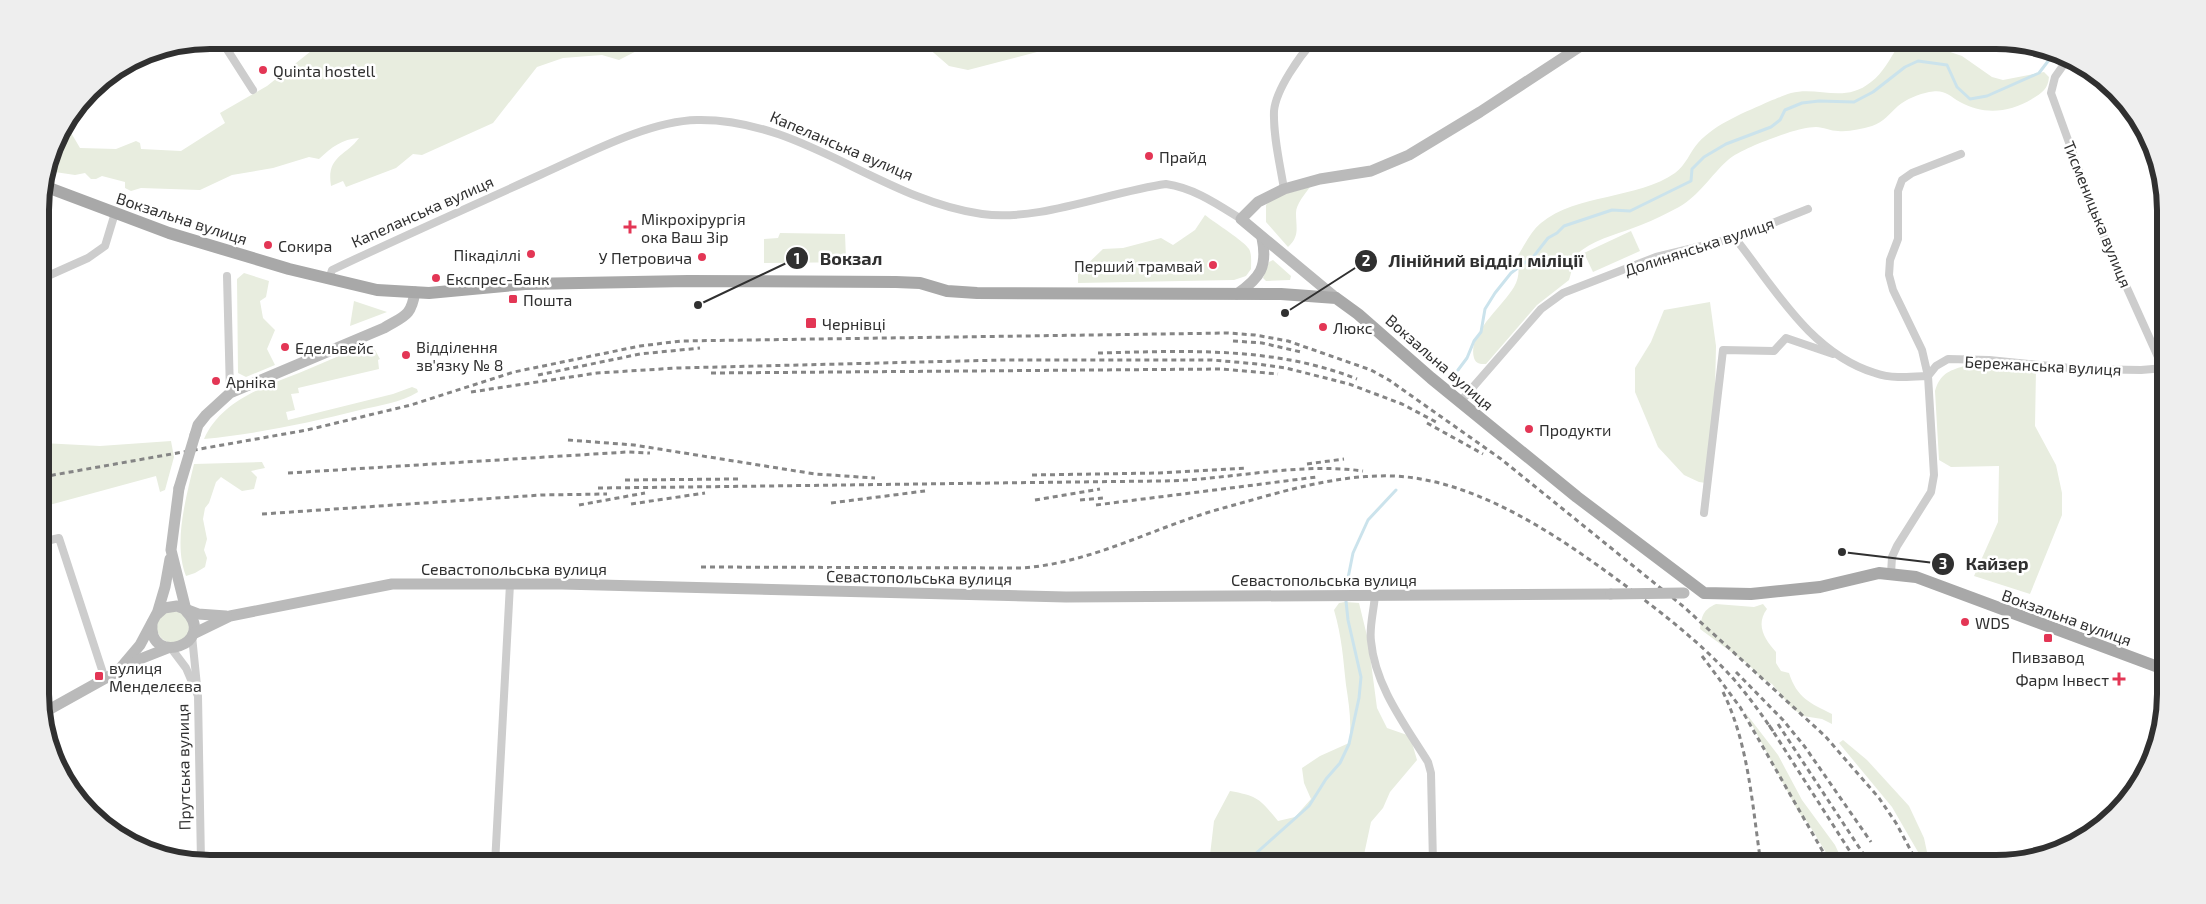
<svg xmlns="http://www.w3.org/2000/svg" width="2206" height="904" font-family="'Exo 2',sans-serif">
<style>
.green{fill:#e8eddf}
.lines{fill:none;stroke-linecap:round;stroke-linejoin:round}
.stream{stroke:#cbe3ec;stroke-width:3}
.street{stroke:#cdcdcd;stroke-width:8}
.secondary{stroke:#bababa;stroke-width:11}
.primary{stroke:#a8a8a8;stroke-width:12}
.rail{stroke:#858585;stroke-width:3;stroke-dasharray:5 4;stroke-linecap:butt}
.secondary-bridge{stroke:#bababa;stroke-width:11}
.poi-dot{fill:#e33655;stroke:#fff;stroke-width:2}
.labels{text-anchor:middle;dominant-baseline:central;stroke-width:5;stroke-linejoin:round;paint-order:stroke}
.poi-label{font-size:16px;fill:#303030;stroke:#fff;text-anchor:start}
.street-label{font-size:16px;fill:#303030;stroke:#fff}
.rim{fill:none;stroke:#303030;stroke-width:6}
.leader{fill:none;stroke:#303030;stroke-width:2}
.callout-dot{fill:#303030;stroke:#fff;stroke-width:2}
.mark-label{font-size:15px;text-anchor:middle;font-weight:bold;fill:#fff}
.callout-label{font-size:18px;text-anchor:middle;font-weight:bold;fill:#303030;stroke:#fff;stroke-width:5;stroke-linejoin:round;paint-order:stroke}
</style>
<rect width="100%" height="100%" fill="#fff"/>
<g class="green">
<path d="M325 40H658L619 60 602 55 563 58 537 67 493 123 422 155 413 154 396 168 346 187 343 181 331 186C326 156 346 156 359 138 342 139 332 147 319 159L309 157 273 168 232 175 200 190 141 188 131 191 125 188V182L102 176 96 179H91L85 173 75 175 55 172 59 164 55 150 61 147 57 138 62 129 70 131 80 148 116 149 136 141 140 143 141 149 181 151 225 123 220 113 267 86Z"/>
<path d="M919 40H1135L1099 46 1056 47 968 70 949 66Z"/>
<path d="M1918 41 1962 56 1992 77 2003 80 2044 72 2049 77C2048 89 2042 93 2032 99 2009 113 1983 115 1960 102 1948 95 1945 89 1929 92 1919 94 1906 99 1898 106 1889 114 1884 122 1872 126 1861 129 1849 132 1838 131 1831 131 1823 127 1816 127 1808 127 1797 130 1790 132 1773 138 1741 149 1728 160 1710 176 1700 195 1679 207 1667 213 1654 220 1641 225 1622 233 1600 237 1582 250 1570 260 1574 266 1569 280L1537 305 1486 364C1480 364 1476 364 1474 358 1467 334 1503 306 1514 287 1520 277 1519 267 1517 257 1524 246 1531 231 1541 223 1576 194 1638 199 1675 173 1686 165 1690 152 1698 143 1716 123 1746 112 1770 101 1776 99 1784 95 1791 93 1819 86 1844 104 1871 82 1883 73 1890 59 1898 46Z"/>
<path d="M1310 187C1305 194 1296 204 1296 213 1296 228 1300 236 1288 247L1266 222V205L1273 197Z"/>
<path d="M1205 215C1215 223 1244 241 1249 249 1252 254 1251 263 1251 269L1246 276 1234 280 1078 283V273L1103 249 1123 248 1161 238 1173 245 1195 230Z"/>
<path d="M1631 231 1640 251 1593 272 1584 253Z"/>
<path d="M780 233 845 234 846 259H869L870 262 764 263V239L778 238Z"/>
<path d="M1273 260 1291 276 1290 280 1266 281 1263 278 1269 262Z"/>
<path d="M244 273 269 281 266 297 260 301 263 318 275 330 267 349 275 365 246 377 238 373 237 279Z"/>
<path d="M354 301 387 312 350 326Z"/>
<path d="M1710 302 1716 346 1715 391 1706 483 1699 482 1684 475 1658 447 1635 392V368L1651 342 1664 310Z"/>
<path d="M367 344 375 350 380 359 378 360 379 369 298 388 299 393 291 394 295 410 286 412 288 420 393 394 412 387 417 389 418 392C400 403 380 405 360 410 308 423 256 434 204 439 221 401 263 387 299 373 322 363 344 354 367 344Z"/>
<path d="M1964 366 2036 369 2035 426 2056 465 2062 493V515L2030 594 1974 576 1998 522 1999 466 1951 467 1939 460 1935 391C1940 374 1948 371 1964 366Z"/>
<path d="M171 441 174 457 165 490 160 492 156 476 42 507V443L100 446Z"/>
<path d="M262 462 265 468 251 471 257 477 254 489 242 491 221 477 216 482 209 503 205 508 203 519 207 539 204 550 207 558 205 567 195 573 186 576C173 543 186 498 194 464Z"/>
<path d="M1345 602 1359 603 1368 640 1377 708 1387 728 1410 736 1417 760 1390 792 1383 808 1371 822 1362 864H1204L1210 855 1214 821 1230 791C1258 796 1260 799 1278 821L1295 817 1311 799 1304 783 1302 768 1320 756 1349 743C1352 724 1349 704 1346 685 1343 657 1342 638 1334 610L1339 603Z"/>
<path d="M1716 604 1754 607 1763 604 1767 609C1755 625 1765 640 1776 652V663L1781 671 1789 673C1797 698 1810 703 1832 714V724L1822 719 1803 716 1792 708 1772 684 1761 678 1749 665 1700 629C1702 615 1703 610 1716 604Z"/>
<circle cx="173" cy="627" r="16"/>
<path d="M1745 712 1778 755 1802 800 1835 845 1844 864H1833L1808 823 1799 813Z"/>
<path d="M1843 740 1867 760 1909 806 1924 838 1927 852 1938 864H1925L1892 807 1839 743Z"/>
</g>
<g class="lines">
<g class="stream">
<path d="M1458 370 1467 358 1474 341 1481 332 1485 309 1495 293 1511 273 1534 256 1548 238 1557 233 1564 226 1612 210 1630 211 1691 181 1692 169 1704 157 1726 144 1771 127 1780 120 1785 110 1802 103 1819 101 1854 102 1873 92 1905 67 1918 61 1947 65 1957 87 1970 99 1987 96 2039 73 2055 52"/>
<path d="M1347 583 1353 553 1368 520 1396 490"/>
<path d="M1244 864 1309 806 1326 779 1340 763 1349 744 1359 698 1361 677 1348 620 1346 601"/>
</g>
<g class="street">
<path d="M221 40 253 90"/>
<path d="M2067 60 2055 77 2051 93 2100 228 2163 368"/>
<path d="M1284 189C1280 164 1273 136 1274 111 1276 89 1300 56 1314 40"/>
<path d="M1735 238C1774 287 1810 353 1875 373 1892 379 1910 377 1928 376L1922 350 1893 290 1889 275 1890 260 1898 239V191L1902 180 1912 173 1961 154"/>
<path d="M227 276 230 393"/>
<path d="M41 279 88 258 105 246 115 213"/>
<path d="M329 279 332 270C401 237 472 206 542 174 587 154 648 121 697 120 802 118 881 200 982 214 1039 222 1108 192 1166 184 1194 188 1217 204 1241 219"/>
<path d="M1460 402 1541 309 1563 293 1656 257 1735 238 1808 209"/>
<path d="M1704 513 1723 350 1774 351 1786 338 1833 354"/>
<path d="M42 542 59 538 105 679"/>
<path d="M1891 574 1892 557 1897 546 1931 492 1934 475 1928 376 1936 366 1948 359 1989 360 2081 369 2141 370 2165 368"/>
<path d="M1375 595C1374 610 1369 627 1371 641 1375 686 1405 725 1428 762L1431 773 1433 864"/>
<path d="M192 636 197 686"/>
<path d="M171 648 186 668 198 696 201 862"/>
<path d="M495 864 510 584"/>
</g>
<g class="secondary">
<path d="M1237 294C1260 278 1268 267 1262 238"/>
<path d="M1336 298 1241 219 1258 202 1284 189 1320 179 1371 171 1409 155 1480 112 1590 40"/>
<path d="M195 435 198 425 206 415 230 393 384 328C404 316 411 317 415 292"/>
<path d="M179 488 171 550 186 610"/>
<path d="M157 614 165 587 170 559"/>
<path d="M152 623C148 668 218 643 186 611"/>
<path d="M193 634 230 616 392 584H562L1066 597 1611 594"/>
<path d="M118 671 140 645 156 615 164 608 177 606 198 614 226 616"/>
<path d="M43 713 140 659 168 648"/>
</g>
<path class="primary" d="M44 186 169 233 289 269 377 290 429 293 525 284 688 281 896 282 920 283 947 291 977 293 1281 294 1336 298 1358 314 1431 378 1577 497 1704 593 1751 594 1820 587 1879 573 1916 577 2166 670"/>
<g class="rail">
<path d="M1233 341 1262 343 1301 352"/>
<path d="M1098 353C1185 351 1274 346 1357 379"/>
<path d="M711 373 1222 369 1278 374"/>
<path d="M538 375 640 354 700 348"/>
<path d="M471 392 597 373 677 368 1003 360H1212L1258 364 1286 368 1349 384 1402 404 1438 423"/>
<path d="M1427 423 1483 454"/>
<path d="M568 440 634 445 815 474 875 478"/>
<path d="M1307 464 1344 459"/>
<path d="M288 473 627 452 650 453"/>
<path d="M1032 475 1159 473 1247 468"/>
<path d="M42 477 307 430 411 405 514 372 640 346 681 341 1228 333 1255 335 1288 341 1371 370 1389 380 1501 459 1684 607 1825 736 1879 798 1896 823 1918 864"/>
<path d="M625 480 738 479"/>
<path d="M598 488C787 486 975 483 1163 481 1229 480 1297 462 1363 471"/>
<path d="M1035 500 1100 489"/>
<path d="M1080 500 1103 498"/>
<path d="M831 503 925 491"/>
<path d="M631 504 705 493"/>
<path d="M579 505 645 493"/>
<path d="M1096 505 1317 477"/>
<path d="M262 514 541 495 607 494"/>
<path d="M701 567 1022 568C1094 563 1158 525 1227 507 1281 492 1337 474 1394 476 1481 480 1567 542 1634 592 1667 617 1700 643 1728 673 1745 691 1759 711 1773 731"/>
<path d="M1702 656 1740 707 1830 864"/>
<path d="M1736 672 1783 720 1805 747 1871 842"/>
<path d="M1723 692C1749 745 1752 805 1761 864"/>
<path d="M1778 724 1870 864"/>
<path d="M1769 725 1858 864"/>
</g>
<g class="secondary-bridge">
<path d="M179 488 195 435"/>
<path d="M1611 594 1684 593"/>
</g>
</g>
<g class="poi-dot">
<circle cx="263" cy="70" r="5"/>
<circle cx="1149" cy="156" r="5"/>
<path d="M627.5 219.5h5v5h5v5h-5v5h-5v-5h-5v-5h5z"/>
<circle cx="268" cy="245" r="5"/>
<circle cx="531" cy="254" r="5"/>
<circle cx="702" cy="257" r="5"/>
<circle cx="1213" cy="265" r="5"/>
<circle cx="436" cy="278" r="5"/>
<rect x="508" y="294" width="10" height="10" rx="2.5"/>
<rect x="805" y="317" width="12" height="12" rx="2.5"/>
<circle cx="1323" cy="327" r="5"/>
<circle cx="285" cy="347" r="5"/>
<circle cx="406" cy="355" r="5"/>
<circle cx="216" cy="381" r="5"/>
<circle cx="1529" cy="429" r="5"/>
<circle cx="1965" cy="622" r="5"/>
<rect x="2043" y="633" width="10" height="10" rx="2.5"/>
<rect x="94" y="671" width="10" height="10" rx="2.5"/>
<path d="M2116.5 671.5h5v5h5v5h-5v5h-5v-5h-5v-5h5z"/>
</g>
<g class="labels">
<g class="poi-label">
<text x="273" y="70">Quinta hostell</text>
<text x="1159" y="156">Прайд</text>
<text x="641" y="218">Мікрохірургія<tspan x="641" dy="18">ока Ваш Зір</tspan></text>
<text x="278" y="245">Сокира</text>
<text x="521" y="254" text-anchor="end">Пікаділлі</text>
<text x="692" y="257" text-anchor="end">У Петровича</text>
<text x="1203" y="265" text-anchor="end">Перший трамвай</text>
<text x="446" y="278">Eкспрес-Банк</text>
<text x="523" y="299">Пошта</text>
<text x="822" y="323">Чернівці</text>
<text x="1333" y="327">Люкс</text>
<text x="416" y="346">Відділення<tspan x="416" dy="18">зв'язку № 8</tspan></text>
<text x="295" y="347">Едельвейс</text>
<text x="226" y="381">Арніка</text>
<text x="1539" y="429">Продукти</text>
<text x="1975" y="622">WDS</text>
<text x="2048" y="656" text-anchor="middle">Пивзавод</text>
<text x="109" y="667">вулиця<tspan x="109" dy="18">Менделєєва</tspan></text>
<text x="2109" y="679" text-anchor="end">Фарм Інвест</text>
</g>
<g class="street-label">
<text transform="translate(842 145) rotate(23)">Капеланська вулиця</text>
<text transform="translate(422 211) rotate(-24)">Капеланська вулиця</text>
<text transform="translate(2098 214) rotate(68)">Тисменицька вулиця</text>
<text transform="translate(182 218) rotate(18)">Вокзальна вулиця</text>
<text transform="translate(1699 246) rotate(-18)">Долинянська вулиця</text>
<text transform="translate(1440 362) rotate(41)">Вокзальна вулиця</text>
<text transform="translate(2043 365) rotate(3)">Бережанська вулиця</text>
<text x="514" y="568">Севастопольська вулиця</text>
<text transform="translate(919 577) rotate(1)">Севастопольська вулиця</text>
<text x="1324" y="579">Севастопольська вулиця</text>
<text transform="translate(2067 617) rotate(20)">Вокзальна вулиця</text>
<text transform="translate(183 767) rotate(-91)">Прутська вулиця</text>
</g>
</g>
<path d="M0 0H2206V904H0ZM210 49H1996A161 161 0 0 1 2157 210V694A161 161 0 0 1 1996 855H210A161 161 0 0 1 49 694V210A161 161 0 0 1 210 49Z" fill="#eee" fill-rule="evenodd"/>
<path class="rim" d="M210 49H1996A161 161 0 0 1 2157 210V694A161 161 0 0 1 1996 855H210A161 161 0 0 1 49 694V210A161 161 0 0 1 210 49Z"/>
<path class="leader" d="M698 305L797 258M1285 313L1366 261M1842 552L1943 564"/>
<g class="callout-dot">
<circle cx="698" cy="305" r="5"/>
<circle cx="1285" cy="313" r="5"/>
<circle cx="1842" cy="552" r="5"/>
<circle cx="797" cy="258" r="12"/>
<circle cx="1366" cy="261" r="12"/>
<circle cx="1943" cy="564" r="12"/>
</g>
<g class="mark-label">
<text x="797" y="264">1</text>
<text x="1366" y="266">2</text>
<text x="1943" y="569">3</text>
</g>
<g class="callout-label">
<text x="851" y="265">Вокзал</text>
<text x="1486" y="267">Лінійний відділ міліції</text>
<text x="1997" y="570">Кайзер</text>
</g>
</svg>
